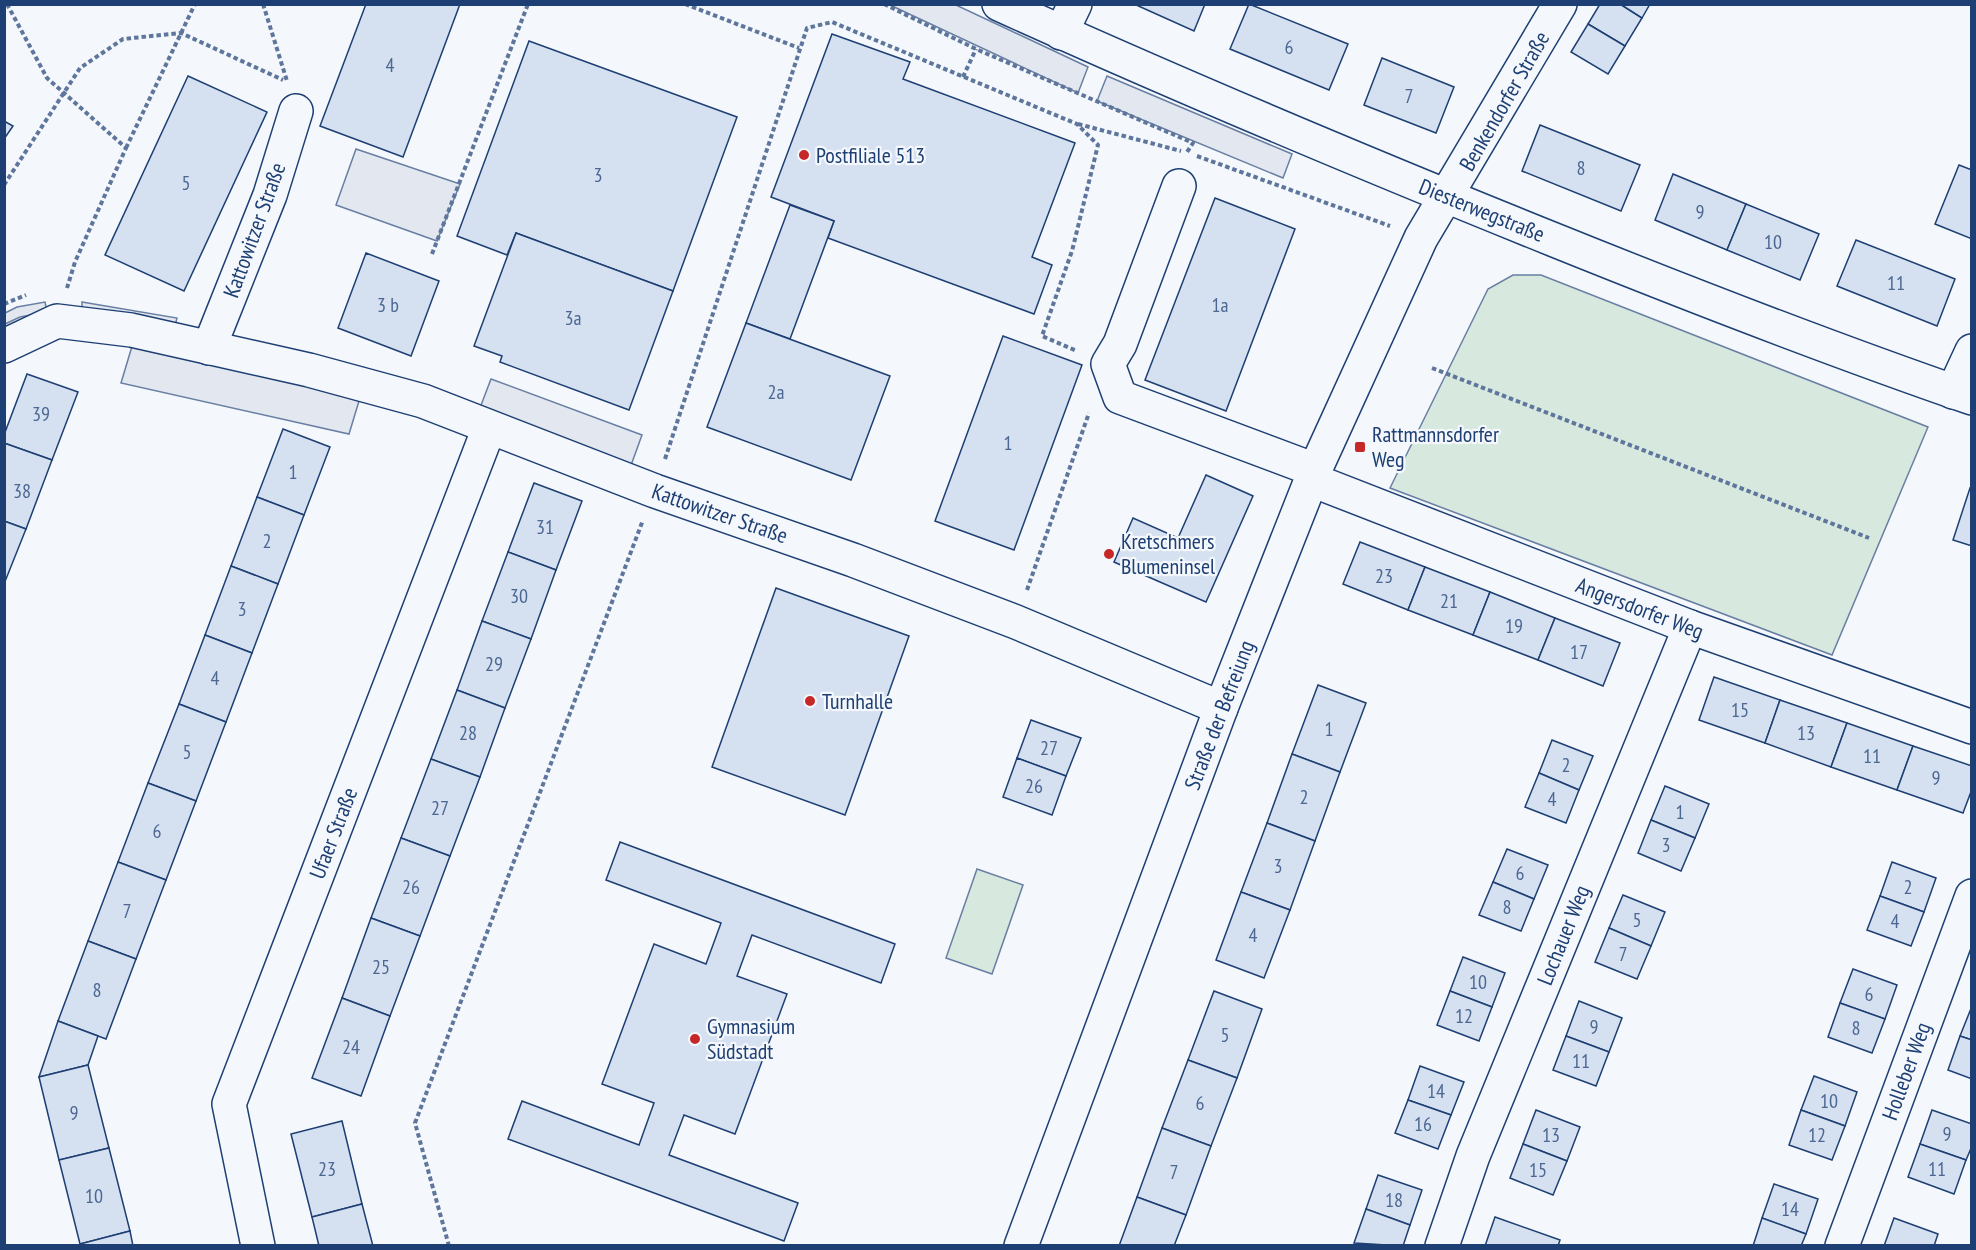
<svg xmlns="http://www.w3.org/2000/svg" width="1976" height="1250" font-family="'PT Sans Narrow',sans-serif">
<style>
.green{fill:#d7e8df;stroke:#687fa3;stroke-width:1.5}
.parking{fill:#e3e8f0;stroke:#687fa3;stroke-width:1.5}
.building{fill:#d5e0f0;stroke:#1d3f73;stroke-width:1.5}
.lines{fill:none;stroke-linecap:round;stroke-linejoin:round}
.minor-casing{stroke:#1d3f73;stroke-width:36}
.path{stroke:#5e769c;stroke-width:4;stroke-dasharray:4.5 3;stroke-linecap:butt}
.minor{stroke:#f4f7fb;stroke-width:33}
.poi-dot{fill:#c62828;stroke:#f4f7fb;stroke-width:2}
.labels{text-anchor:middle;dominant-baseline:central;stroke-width:4.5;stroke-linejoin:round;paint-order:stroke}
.number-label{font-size:20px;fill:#4b6792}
.street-label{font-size:22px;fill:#1d3f73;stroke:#f4f7fb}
.poi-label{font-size:22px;fill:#1d3f73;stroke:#f4f7fb;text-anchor:start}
</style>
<rect width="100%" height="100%" fill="#f4f7fb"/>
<g class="green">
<path d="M1513 275H1541L1928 427 1832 655 1390 488 1488 289Z"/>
<path d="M977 869 1023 885 992 974 946 958Z"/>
</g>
<g class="parking">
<path d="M890 5H956L1088 67 1078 93Z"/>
<path d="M1107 76 1292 154 1283 178 1097 101Z"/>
<path d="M356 149 460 184 437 241 336 205Z"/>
<path d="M45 302 47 312 20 317 5 324V313L17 307Z"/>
<path d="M82 302 177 318 174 330 82 314Z"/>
<path d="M133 343 315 386 359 401 349 434 121 383Z"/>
<path d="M491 379 642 435 626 479 475 421Z"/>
</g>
<g class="building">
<path d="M366 4H460L403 157 320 126Z"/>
<path d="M1134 4H1205L1194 31Z"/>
<path d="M1249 4 1348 44 1329 90 1230 49Z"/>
<path d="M1600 4H1620L1642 18 1625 46 1588 24Z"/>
<path d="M1620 4H1650L1642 18Z"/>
<path d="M1588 24 1625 46 1608 74 1571 52Z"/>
<path d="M832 34 910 62 903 79 1075 143 1032 257 1052 265 1034 314 828 238 834 221 771 197Z"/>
<path d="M529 41 737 117 673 291 516 233 507 255 457 236Z"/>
<path d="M1382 58 1454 87 1436 133 1364 105Z"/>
<path d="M188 76 267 112 184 291 105 255Z"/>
<path d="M4 121 13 126 4 139Z"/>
<path d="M1540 125 1640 165 1621 211 1522 171Z"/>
<path d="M1959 165 1972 170V239L1935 224Z"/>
<path d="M1673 174 1746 204 1727 250 1655 220Z"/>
<path d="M1215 198 1295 229 1226 411 1145 380Z"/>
<path d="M1746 204 1819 234 1800 280 1727 250Z"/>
<path d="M790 205 834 221 790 339 746 323Z"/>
<path d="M516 233 673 291 629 410 500 362 502 356 474 346Z"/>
<path d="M1856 240 1955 279 1937 326 1837 286Z"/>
<path d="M366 253 439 281 411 356 338 328Z"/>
<path d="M746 323 890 376 851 480 707 427Z"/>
<path d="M1003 336 1082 365 1014 550 935 521Z"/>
<path d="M27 374 78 392 52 460 4 443V435Z"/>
<path d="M283 429 330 447 304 515 257 497Z"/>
<path d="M4 443 52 460 26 529 4 521Z"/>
<path d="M1206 475 1253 496 1206 602 1114 562 1133 518 1178 538Z"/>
<path d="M534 483 582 501 556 570 508 552Z"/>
<path d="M1970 488 1972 489V546L1953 540Z"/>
<path d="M257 497 304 515 278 584 231 566Z"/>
<path d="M4 521 26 529 4 584Z"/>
<path d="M1360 542 1425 567 1408 610 1343 584Z"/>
<path d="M508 552 556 570 531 639 482 621Z"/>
<path d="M231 566 278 584 252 653 205 635Z"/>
<path d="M1425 567 1490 592 1473 635 1408 610Z"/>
<path d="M776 588 909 636 845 815 712 767Z"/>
<path d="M1490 592 1555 618 1538 660 1473 635Z"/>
<path d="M1555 618 1620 643 1603 686 1538 660Z"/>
<path d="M482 621 531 639 505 708 457 690Z"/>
<path d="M205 635 252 653 226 722 179 704Z"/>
<path d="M1714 677 1780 700 1765 743 1699 720Z"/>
<path d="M1318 685 1366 703 1340 772 1292 754Z"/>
<path d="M457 690 505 708 480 777 431 759Z"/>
<path d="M1780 700 1847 723 1831 767 1765 743Z"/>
<path d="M179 704 226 722 196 801 148 783Z"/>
<path d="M1031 720 1081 738 1066 776 1017 758Z"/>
<path d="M1847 723 1913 746 1897 790 1831 767Z"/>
<path d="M1552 740 1593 756 1579 790 1539 773Z"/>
<path d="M1913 746 1972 766V789L1963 813 1897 790Z"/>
<path d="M1292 754 1340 772 1315 841 1267 823Z"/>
<path d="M1017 758 1066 776 1052 815 1003 797Z"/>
<path d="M431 759 480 777 450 856 401 838Z"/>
<path d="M1539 773 1579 790 1566 823 1525 807Z"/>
<path d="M148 783 196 801 166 880 118 862Z"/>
<path d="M1665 786 1709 804 1695 838 1651 820Z"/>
<path d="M1651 820 1695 838 1681 871 1638 853Z"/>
<path d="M1267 823 1315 841 1290 910 1241 892Z"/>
<path d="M401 838 450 856 420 936 371 918Z"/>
<path d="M620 842 895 944 881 983 752 935 737 976 787 994 735 1134 684 1115 669 1155 798 1203 784 1241 508 1139 522 1101 639 1145 654 1103 602 1084 654 944 706 964 721 923 606 880Z"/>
<path d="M1507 849 1548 865 1534 899 1493 882Z"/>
<path d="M118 862 166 880 136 959 88 941Z"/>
<path d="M1892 862 1936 878 1924 912 1880 896Z"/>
<path d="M1493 882 1534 899 1521 931 1479 915Z"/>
<path d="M1241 892 1290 910 1264 978 1216 960Z"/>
<path d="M1623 895 1665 912 1651 946 1609 928Z"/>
<path d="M1880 896 1924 912 1911 946 1867 930Z"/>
<path d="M371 918 420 936 390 1016 342 998Z"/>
<path d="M1609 928 1651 946 1637 979 1595 962Z"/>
<path d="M88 941 136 959 106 1039 58 1021Z"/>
<path d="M1463 957 1505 973 1492 1007 1450 991Z"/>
<path d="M1853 969 1897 985 1885 1019 1840 1003Z"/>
<path d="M1214 991 1262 1009 1237 1078 1188 1060Z"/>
<path d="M1450 991 1492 1007 1479 1041 1437 1025Z"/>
<path d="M342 998 390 1016 361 1096 312 1078Z"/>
<path d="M1579 1001 1622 1018 1609 1052 1566 1036Z"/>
<path d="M1840 1003 1885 1019 1872 1053 1828 1037Z"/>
<path d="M1972 1006V1040L1960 1036Z"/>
<path d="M58 1021 98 1036 88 1065 39 1077Z"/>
<path d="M1566 1036 1609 1052 1596 1086 1553 1070Z"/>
<path d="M1960 1036 1972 1040V1079L1948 1070Z"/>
<path d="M1188 1060 1237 1078 1211 1146 1162 1128Z"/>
<path d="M88 1065 109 1148 59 1160 39 1077Z"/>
<path d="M1420 1066 1464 1082 1451 1115 1408 1100Z"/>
<path d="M1814 1076 1857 1092 1845 1126 1801 1110Z"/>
<path d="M1408 1100 1451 1115 1438 1149 1395 1133Z"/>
<path d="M1536 1110 1580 1127 1567 1161 1523 1144Z"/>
<path d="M1801 1110 1845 1126 1832 1160 1789 1145Z"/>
<path d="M1932 1110 1972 1124V1146L1966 1160 1920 1144Z"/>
<path d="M342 1121 362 1204 312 1217 291 1134Z"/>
<path d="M1162 1128 1211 1146 1186 1215 1137 1197Z"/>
<path d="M1523 1144 1567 1161 1553 1195 1510 1178Z"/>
<path d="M1920 1144 1966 1160 1954 1194 1908 1177Z"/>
<path d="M109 1148 130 1231 80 1244 59 1160Z"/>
<path d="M1378 1175 1422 1190 1410 1225 1366 1209Z"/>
<path d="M1774 1184 1818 1199 1806 1234 1762 1218Z"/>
<path d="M1137 1197 1186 1215 1174 1246H1119Z"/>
<path d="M362 1204 373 1246H319L312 1217Z"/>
<path d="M1366 1209 1410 1225 1403 1246 1354 1243Z"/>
<path d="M1495 1217 1560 1240 1558 1246H1485Z"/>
<path d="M1762 1218 1806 1234 1801 1246H1753Z"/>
<path d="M1894 1218 1938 1234 1934 1246H1884Z"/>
<path d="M130 1231 133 1246H80V1244Z"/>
</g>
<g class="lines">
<g class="minor-casing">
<g id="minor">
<path d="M999 4C1182 87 1366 164 1552 239 1691 295 1830 349 1972 398"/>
<path d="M1061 33 1075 4"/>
<path d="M1179 186 1120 344 1108 364 1120 397 1315 470"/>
<path d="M4 346 57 321 131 330 309 370 423 401 655 491 853 560 1016 622 1221 708"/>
<path d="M209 348 270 195 296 111"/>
<path d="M1953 392 1972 351"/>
<path d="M1312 480 1690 627 1972 727"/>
<path d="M258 1246 229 1104 489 428"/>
<path d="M1021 1246 1221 708 1315 470 1421 238 1560 4"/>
<path d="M1442 1246 1473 1156 1690 627"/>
<path d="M1842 1246 1972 896"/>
</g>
</g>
<g class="path">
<path d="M7 4 47 78 126 148 75 262 67 288"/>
<path d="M263 4 287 81"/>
<path d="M685 4 799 48"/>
<path d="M884 4 976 49 1193 143 1187 152"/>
<path d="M963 77 976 49"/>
<path d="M1078 124 1181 151"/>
<path d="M126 148 195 4"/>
<path d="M1197 156 1390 226"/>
<path d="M4 185 80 68 123 39 181 33 283 80"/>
<path d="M432 254 528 4"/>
<path d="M4 304 26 295"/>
<path d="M1432 368 1869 538"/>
<path d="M665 459 807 28 832 22 1077 124 1098 145 1072 251 1042 336 1077 351"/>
<path d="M1027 590 1089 413"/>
<path d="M449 1246 415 1123 643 520"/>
</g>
<use href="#minor" class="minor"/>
</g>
<g class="poi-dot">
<circle cx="804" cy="155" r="6"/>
<rect x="1354" y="441" width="12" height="12" rx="3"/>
<circle cx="1109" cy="554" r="6"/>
<circle cx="810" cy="701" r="6"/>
<circle cx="695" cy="1039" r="6"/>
</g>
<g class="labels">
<g class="number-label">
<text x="1289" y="47">6</text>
<text x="390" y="65">4</text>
<text x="1409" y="96">7</text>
<text x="1581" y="168">8</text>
<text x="598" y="175">3</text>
<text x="186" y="183">5</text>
<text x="1700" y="212">9</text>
<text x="1773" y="242">10</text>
<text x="1896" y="283">11</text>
<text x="388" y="305">3 b</text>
<text x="1220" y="305">1a</text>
<text x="573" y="318">3a</text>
<text x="776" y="392">2a</text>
<text x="41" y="414">39</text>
<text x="1008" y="443">1</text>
<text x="293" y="472">1</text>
<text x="22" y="491">38</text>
<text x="545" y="527">31</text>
<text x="267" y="541">2</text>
<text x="1384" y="576">23</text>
<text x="519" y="596">30</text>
<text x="1449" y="601">21</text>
<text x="242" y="609">3</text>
<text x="1514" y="626">19</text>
<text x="1579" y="652">17</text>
<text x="494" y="664">29</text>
<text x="215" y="678">4</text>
<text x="1740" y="710">15</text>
<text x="1329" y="729">1</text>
<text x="468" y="733">28</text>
<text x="1806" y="733">13</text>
<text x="1049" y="748">27</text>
<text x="187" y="752">5</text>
<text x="1872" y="756">11</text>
<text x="1566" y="765">2</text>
<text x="1936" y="778">9</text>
<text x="1034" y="786">26</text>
<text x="1304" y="797">2</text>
<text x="1552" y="799">4</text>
<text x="440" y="808">27</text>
<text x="1680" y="812">1</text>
<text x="157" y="831">6</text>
<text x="1666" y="845">3</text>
<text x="1278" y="866">3</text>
<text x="1520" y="873">6</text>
<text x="411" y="887">26</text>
<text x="1908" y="887">2</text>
<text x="1507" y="907">8</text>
<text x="127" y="911">7</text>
<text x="1637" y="920">5</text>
<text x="1895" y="921">4</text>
<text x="1253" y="935">4</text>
<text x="1623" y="954">7</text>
<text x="381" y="967">25</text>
<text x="1478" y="982">10</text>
<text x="97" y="990">8</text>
<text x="1869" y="994">6</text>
<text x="1464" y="1016">12</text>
<text x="1594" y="1027">9</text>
<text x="1856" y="1028">8</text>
<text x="1225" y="1035">5</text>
<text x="351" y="1047">24</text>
<text x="1581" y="1061">11</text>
<text x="1436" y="1091">14</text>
<text x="1829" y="1101">10</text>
<text x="1200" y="1103">6</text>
<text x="74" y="1113">9</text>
<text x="1423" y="1124">16</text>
<text x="1947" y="1134">9</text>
<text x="1551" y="1135">13</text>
<text x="1817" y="1135">12</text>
<text x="327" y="1169">23</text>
<text x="1937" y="1169">11</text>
<text x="1538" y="1170">15</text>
<text x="1174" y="1172">7</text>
<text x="94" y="1196">10</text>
<text x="1394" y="1200">18</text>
<text x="1790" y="1209">14</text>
</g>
<g class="street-label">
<text transform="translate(1504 101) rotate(-60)">Benkendorfer Straße</text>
<text transform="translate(1482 210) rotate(22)">Diesterwegstraße</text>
<text transform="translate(254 230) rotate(-70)">Kattowitzer Straße</text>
<text transform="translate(720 513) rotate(19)">Kattowitzer Straße</text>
<text transform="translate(1640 608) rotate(21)">Angersdorfer Weg</text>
<text transform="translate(1219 715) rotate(-69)">Straße der Befreiung</text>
<text transform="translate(333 833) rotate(-69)">Ufaer Straße</text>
<text transform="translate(1563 935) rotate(-68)">Lochauer Weg</text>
<text transform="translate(1906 1071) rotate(-70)">Holleber Weg</text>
</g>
<g class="poi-label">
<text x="816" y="155">Postfiliale 513</text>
<text x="1372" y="434">Rattmannsdorfer<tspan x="1372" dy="25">Weg</tspan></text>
<text x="1121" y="541">Kretschmers<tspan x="1121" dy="25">Blumeninsel</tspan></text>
<text x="822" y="701">Turnhalle</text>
<text x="707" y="1026">Gymnasium<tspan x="707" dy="25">Südstadt</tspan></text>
</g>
</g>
<rect width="1976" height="1250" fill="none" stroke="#1d3f73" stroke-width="12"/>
</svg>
